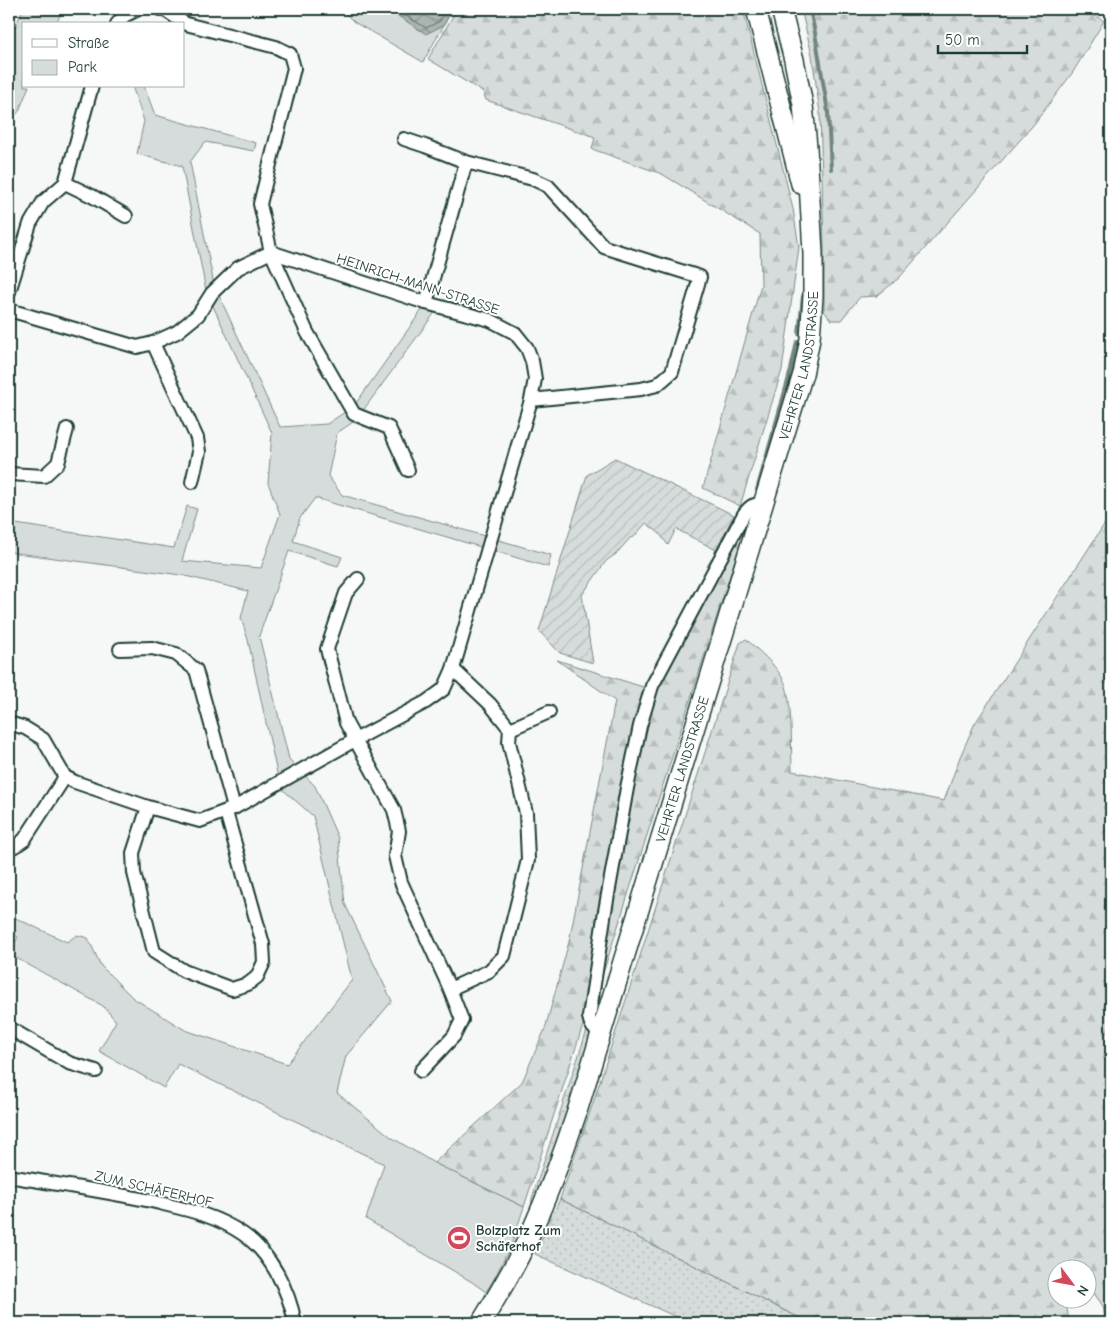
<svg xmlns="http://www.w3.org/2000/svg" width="1120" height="1332" font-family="'Comic Neue',sans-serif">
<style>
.grass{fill:url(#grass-dots);stroke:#7a8c88}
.forest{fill:url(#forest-firs);stroke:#7a8c88}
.park{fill:#d6dcdb;stroke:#7a8c88}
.garden{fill:url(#garden-furrows);stroke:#7a8c88}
.water{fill:url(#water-waves);stroke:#72857f}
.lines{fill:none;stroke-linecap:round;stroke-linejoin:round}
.shore{stroke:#576d66;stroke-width:1}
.stream{stroke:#72857f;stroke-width:4}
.street-casing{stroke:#1f3d34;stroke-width:16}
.secondary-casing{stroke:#1f3d34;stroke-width:22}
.street{stroke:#fff;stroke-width:12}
.secondary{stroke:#fff;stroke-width:19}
.labels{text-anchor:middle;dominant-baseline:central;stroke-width:4;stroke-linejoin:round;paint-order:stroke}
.street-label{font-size:14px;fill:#1f3d34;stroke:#fff}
.poi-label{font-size:14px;font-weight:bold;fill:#1f3d34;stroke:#fff;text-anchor:start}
</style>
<defs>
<pattern id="grass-dots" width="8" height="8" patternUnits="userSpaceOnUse" patternTransform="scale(1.25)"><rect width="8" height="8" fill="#d6dcdb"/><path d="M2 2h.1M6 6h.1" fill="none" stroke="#b7bebd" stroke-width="1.8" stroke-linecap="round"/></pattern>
<pattern id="forest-firs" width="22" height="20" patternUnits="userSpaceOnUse" patternTransform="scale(1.25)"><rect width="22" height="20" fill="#d6dcdb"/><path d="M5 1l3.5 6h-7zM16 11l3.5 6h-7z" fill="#b7bebd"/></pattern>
<pattern id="garden-furrows" width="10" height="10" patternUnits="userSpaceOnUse" patternTransform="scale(1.25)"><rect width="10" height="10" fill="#d6dcdb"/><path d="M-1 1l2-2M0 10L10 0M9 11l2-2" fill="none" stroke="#b7bebd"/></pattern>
<pattern id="water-waves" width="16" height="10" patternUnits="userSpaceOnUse" patternTransform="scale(1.25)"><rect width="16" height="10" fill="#aab5b1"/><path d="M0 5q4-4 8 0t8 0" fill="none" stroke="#8a9491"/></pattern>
</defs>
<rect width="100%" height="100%" fill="#f6f7f7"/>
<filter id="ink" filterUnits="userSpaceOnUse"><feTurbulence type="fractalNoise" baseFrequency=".02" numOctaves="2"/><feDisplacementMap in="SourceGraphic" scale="10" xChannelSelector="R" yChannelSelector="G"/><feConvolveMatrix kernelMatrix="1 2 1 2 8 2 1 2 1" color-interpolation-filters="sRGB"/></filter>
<g filter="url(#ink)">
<g class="grass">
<path d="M587 1030 592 1040 569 1113 530 1219 532 1198Z"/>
<path d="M560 1199 810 1323H690L535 1254Z"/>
</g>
<g class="forest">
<path d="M457 9H743L793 209 799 247 782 370 740 506 703 488 761 285 760 234 662 174 592 149 595 137 486 100 483 92 428 59Z"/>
<path d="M801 9H1085L1104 21 1073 72 1034 124 899 278 877 296 860 297 841 320H831L824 311V245L820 113 812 55Z"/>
<path d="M1111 514V1323H1106L1103 1306 1088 1285V1270H1058V1300H1066L1069 1323H810L560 1199 593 1103 740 643 746 639C759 651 774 663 783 679 793 696 791 749 792 771L944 801 960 757 974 725Z"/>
<path d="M747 522 596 995 586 1016 524 1207 434 1163 522 1082 545 1029 569 942 615 701 557 660 656 691Z"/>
</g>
<g class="park">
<path d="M23 9H63L56 24H24V86H29L19 111 9 124V41Z"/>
<path d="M341 9H453L423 62 354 22Z"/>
<path d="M132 86H144L155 115 256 143 254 151 205 142 190 162 214 285 280 427 327 424 354 406 424 307 436 311 356 420 337 433 328 476 342 495 551 555 548 567 315 498 300 518 293 541 342 557 338 566 289 551 259 636 289 759 315 786 338 838 345 904 392 1001 346 1056 337 1093 391 1137 434 1163 524 1207 512 1243 494 1279 486 1292 472 1282 366 1219 384 1164 178 1064 164 1088 99 1051 116 1021 103 1006 9 954 18 937 9 932V915L67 942 77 935 88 938 101 966 133 998 185 1030 287 1064 352 980 313 816 280 787 248 640 241 618 248 591 181 575 9 552V523L174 548 187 506 197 509 182 561 261 568 280 514 268 483 272 433 206 291 182 166 137 154 144 121Z"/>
</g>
<path class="garden" d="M615 458 734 515 716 550 676 529 668 545 659 533 646 523 633 538 631 537 616 554 606 561 582 595 593 663 560 653 539 631 587 475Z"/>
<path class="water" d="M387 9H452L444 25 426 34Z"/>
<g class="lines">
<path class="shore" d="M396 9 426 28 440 21 446 9"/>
<g class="stream">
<path d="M810 9 815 33 828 112 831 169"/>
<path d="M799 334 803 296"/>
<path d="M757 490 791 370 797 342"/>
</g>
<g class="street-casing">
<g id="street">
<path d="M160 9 165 10 186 24 276 47 290 54 294 68 260 204 271 252 307 332 354 414 389 428 408 470"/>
<path d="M117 24 124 16 138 9"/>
<path d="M404 139 425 146 466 162 533 179 548 186 604 247 700 277 672 372 657 385 641 389 531 400"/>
<path d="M65 183 92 196 126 216"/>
<path d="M9 292 30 224 43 202 65 183 92 86"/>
<path d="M426 303 466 162"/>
<path d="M9 310 137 347 153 343 177 332 198 315 212 293 238 268 271 252 426 303 490 320 515 333 527 348 532 361 535 379 531 400 453 669 444 689 426 702 355 740 234 808 200 821 148 807 75 782 65 777 43 739 25 728 9 723"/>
<path d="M153 343 197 438 199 452 192 482"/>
<path d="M9 474 44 476 58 463 67 429"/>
<path d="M358 579 346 593 327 649 346 723 394 810 399 831 395 856 401 882 450 989 462 1020 454 1036 421 1071"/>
<path d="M120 649 152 648 176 654 196 670 234 808"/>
<path d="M510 729 549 712"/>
<path d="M148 807 133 853 134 873 154 952 184 971 232 989 248 984 257 977 264 962 263 944 226 812"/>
<path d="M9 847 15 846 24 840 65 777"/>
<path d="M450 989 489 971 504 956 528 860 526 813 509 742 510 729 490 704 453 669"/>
<path d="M9 1028 69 1063 96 1071"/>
<path d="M601 1033C593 1029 591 1026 589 1017L605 911 627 788 640 726 652 686 744 514C750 506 754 503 764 505"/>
<path d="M9 1176C56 1184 104 1191 151 1201 184 1209 214 1214 243 1234 271 1253 289 1291 295 1323"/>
</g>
</g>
<g class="secondary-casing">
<g id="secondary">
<path d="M756 9 801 184"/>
<path id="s1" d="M481 1323C499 1293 518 1262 532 1230 549 1192 563 1154 576 1115L803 374 810 339 813 296V253L807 147 803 105 794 60 781 9"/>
</g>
</g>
<use href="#street" class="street"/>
<use href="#secondary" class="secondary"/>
</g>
</g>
<defs>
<g id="stadium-disc" transform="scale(1.25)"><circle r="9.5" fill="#d1495b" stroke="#fff"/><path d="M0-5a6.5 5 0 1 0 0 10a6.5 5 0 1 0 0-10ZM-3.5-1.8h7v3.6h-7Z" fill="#fff"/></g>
</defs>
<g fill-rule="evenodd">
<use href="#stadium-disc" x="459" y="1238"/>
</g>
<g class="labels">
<g class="street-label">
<text transform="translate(418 284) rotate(18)">HEINRICH-MANN-STRASSE</text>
<text stroke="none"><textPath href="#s1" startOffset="1012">VEHRTER LANDSTRASSE</textPath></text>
<text stroke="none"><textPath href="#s1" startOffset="591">VEHRTER LANDSTRASSE</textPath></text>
<text transform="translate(154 1189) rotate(13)">ZUM SCHÄFERHOF</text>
</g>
<g class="poi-label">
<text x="476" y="1230">Bolzplatz Zum<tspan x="476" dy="16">Schäferhof</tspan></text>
</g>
</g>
<rect width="1120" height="1332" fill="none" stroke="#fff" stroke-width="30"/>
<rect x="15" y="15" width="1090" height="1302" fill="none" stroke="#1f3d34" stroke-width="2" filter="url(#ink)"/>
<rect x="22" y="22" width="162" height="65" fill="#ffffff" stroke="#a5b1ae"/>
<rect x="32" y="39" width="25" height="8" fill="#ffffff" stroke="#a5b1ae"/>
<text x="68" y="48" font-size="15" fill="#1f3d34">Straße</text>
<rect x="32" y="60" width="25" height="15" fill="#d6dcdb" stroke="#a5b1ae"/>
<text x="68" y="72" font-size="15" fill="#1f3d34">Park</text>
<g transform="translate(1072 1284) rotate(122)"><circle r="24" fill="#ffffff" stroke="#a5b1ae"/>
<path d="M0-4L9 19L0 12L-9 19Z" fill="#d1495b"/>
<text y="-8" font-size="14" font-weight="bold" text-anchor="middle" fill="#1f3d34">N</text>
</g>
<path d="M938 45v8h89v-8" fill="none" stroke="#1f3d34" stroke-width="2.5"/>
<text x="945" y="45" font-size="15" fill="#1f3d34" stroke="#ffffff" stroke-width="4" paint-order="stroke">50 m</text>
</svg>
